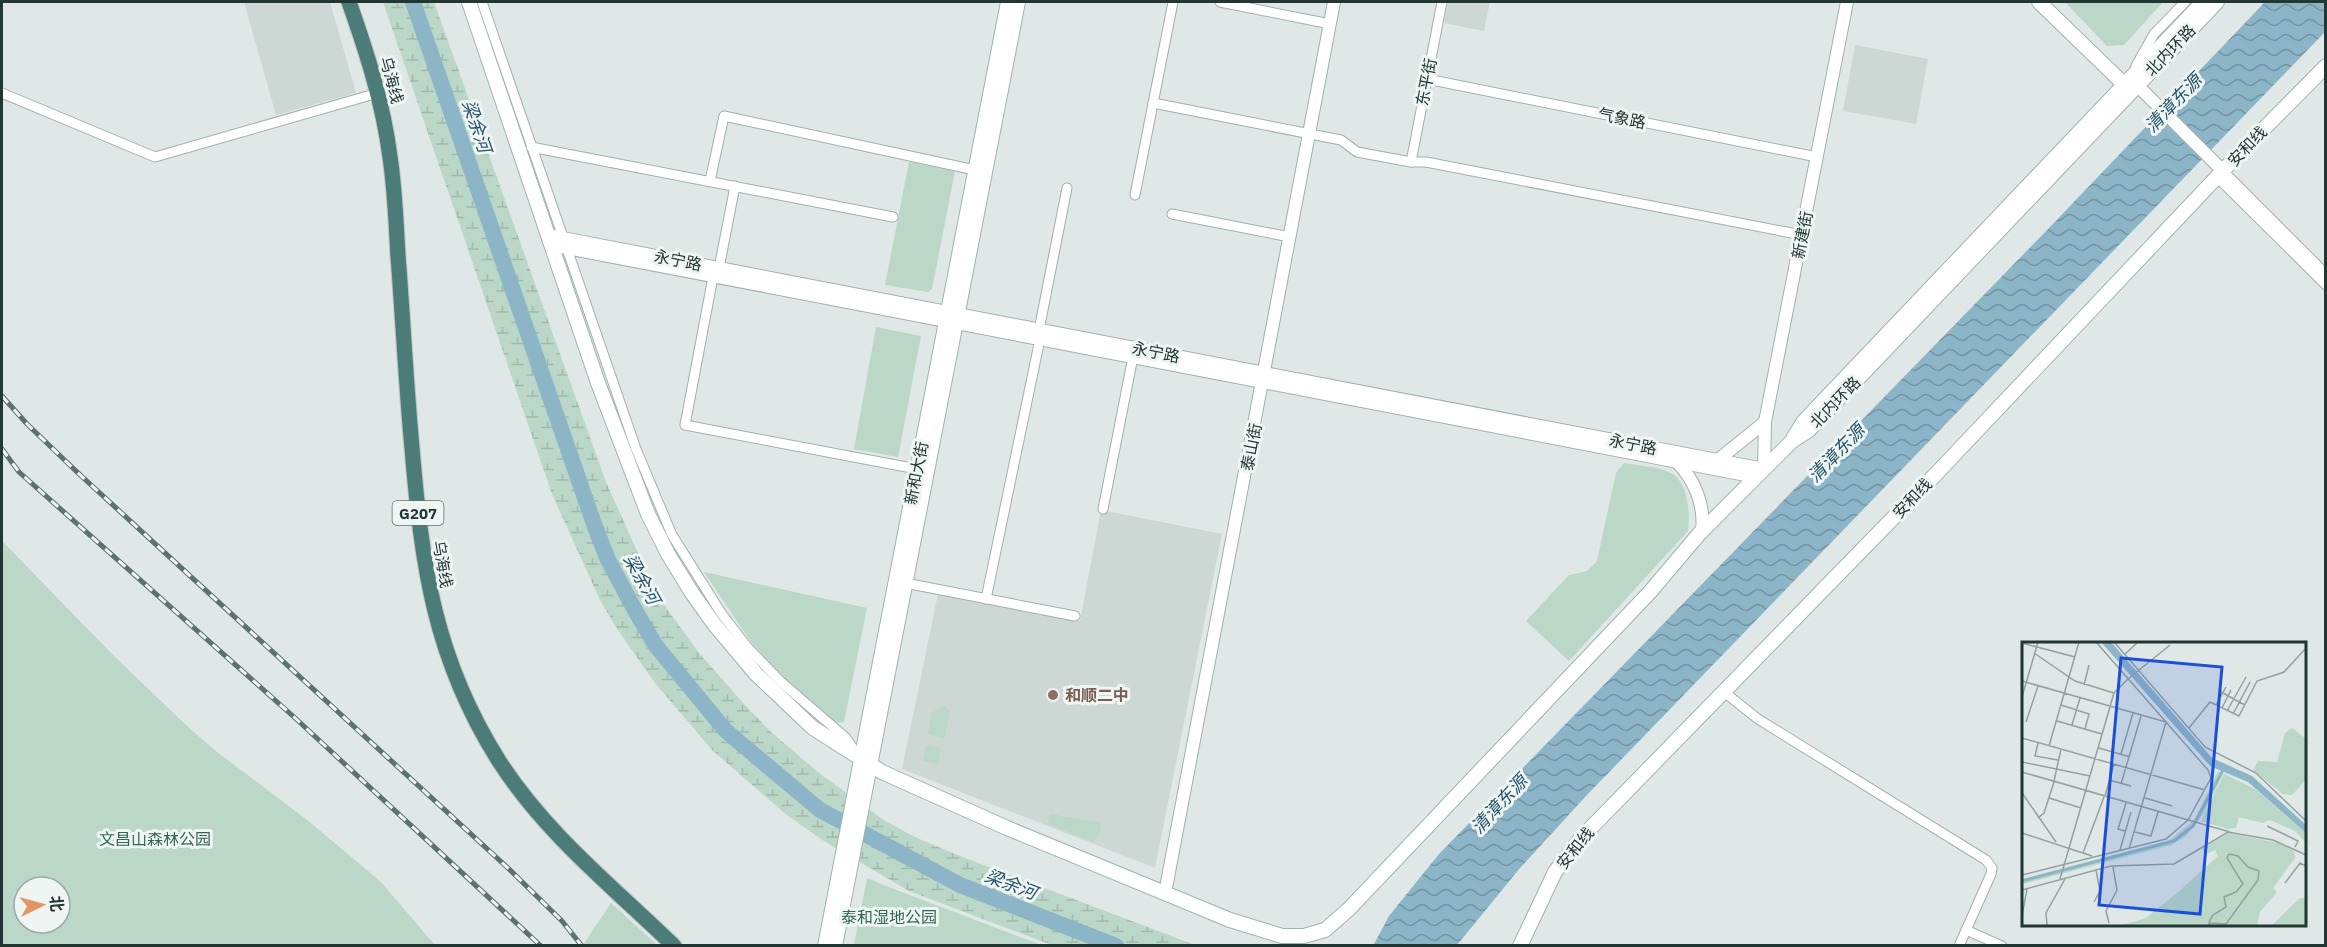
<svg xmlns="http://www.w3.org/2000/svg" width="2327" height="947" font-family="'IBM Plex Sans','Noto Sans SC',sans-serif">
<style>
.built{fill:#cdd8d5}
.green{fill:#bad7c7;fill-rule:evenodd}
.wetland{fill:url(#wetland-marsh)}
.water{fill:url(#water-waves)}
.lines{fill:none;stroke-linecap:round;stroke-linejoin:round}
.river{stroke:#8cb5c8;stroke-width:16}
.minor-casing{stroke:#a3afad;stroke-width:11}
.tertiary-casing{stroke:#a3afad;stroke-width:14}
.secondary-casing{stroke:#9fb3af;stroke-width:16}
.trunk-casing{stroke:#bdc3c2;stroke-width:17}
.minor{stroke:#fff;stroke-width:9}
.tertiary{stroke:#fff;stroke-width:12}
.secondary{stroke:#fff;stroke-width:14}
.trunk{stroke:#4c7c78;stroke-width:15}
.rail-casing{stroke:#5c7270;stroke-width:5}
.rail{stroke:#eff5f3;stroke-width:3;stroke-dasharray:9;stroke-linecap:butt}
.education-dot{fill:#8d6e63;stroke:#eff5f3;stroke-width:2}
.labels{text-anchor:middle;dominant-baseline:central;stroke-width:6;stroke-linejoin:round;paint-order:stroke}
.shield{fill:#eff5f3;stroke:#606f6d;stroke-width:1.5}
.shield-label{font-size:15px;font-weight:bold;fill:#223634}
.street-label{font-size:16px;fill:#223634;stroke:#eff5f3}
.education-label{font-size:16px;font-weight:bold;fill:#785e54;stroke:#eff5f3;text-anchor:start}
.park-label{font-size:16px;fill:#31684f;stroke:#eff5f3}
.water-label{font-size:18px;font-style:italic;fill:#24536b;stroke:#eff5f3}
.inset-river{fill:none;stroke:#8cb5c8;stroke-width:3}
.inset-road{fill:none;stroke:#93a19f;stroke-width:1.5}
.view{fill:#1d4ed8;fill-opacity:0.15;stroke:#1d4ed8;stroke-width:3}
.inset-edge{fill:none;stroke:#223634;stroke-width:3}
</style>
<defs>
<pattern id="wetland-marsh" width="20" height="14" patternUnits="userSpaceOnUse" patternTransform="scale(1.5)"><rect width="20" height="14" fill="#bad7c7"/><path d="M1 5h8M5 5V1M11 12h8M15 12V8" fill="none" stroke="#a0b9ac"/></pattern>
<pattern id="water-waves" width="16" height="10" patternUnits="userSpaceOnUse" patternTransform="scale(1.5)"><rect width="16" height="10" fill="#8cb5c8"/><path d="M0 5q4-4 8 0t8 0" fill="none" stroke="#7294a3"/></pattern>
</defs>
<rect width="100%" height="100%" fill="#dfe8e6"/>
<g class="built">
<path d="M244 2H330L356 93 276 115Z"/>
<path d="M1448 2H1490L1484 31 1444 23Z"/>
<path d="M1855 45 1928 59 1916 124 1843 111Z"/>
<path d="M1101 510 1222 534 1155 868 902 769 938 594 1080 621Z"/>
</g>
<g class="green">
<path d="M2065 2H2163L2124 45 2107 46Z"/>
<path d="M909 162 955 171 932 289 928 292 885 285Z"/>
<path d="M876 327 921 336 898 457 854 449Z"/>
<path d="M1624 463C1638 466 1658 466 1671 473 1689 483 1690 514 1688 531L1569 661 1526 621 1569 575 1587 571 1597 561 1616 473Z"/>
<path d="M2 541 114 656 188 727 217 752 306 819 380 881 435 945H2ZM24 887H60V923H24Z"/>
<path d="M704 572 867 608 844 722 835 723 788 682 751 642Z"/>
<path d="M945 706 950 711 945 737 943 738 928 734 932 712Z"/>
<path d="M926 745 941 748 938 764 923 761Z"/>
<path d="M1051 814 1098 822 1101 823C1101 831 1099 837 1093 842L1049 824 1048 817Z"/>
<path d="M867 878 886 886 1041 945H854Z"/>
<path d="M611 903 657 945H583Z"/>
</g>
<path class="wetland" d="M383 2H434L606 482 651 582 665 606 699 653 744 704 771 732 819 773 885 821 917 838 960 856 1195 945H1052L909 891 824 841 788 816 712 750 655 683 617 629 600 600 552 494Z"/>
<path class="water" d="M2265 2H2325V32L1586 796 1520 868 1457 945 1373 946 1389 916 1439 854 2050 227Z"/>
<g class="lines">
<path class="river" d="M413 2 594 524 608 560 636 612 656 646 726 731 820 810 960 885 1116 946"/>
<g class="minor-casing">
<g id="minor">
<path d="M482 2 636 449 672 535 721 613 748 648 781 682 846 738 856 753"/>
<path d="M1220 2 1330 24"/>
<path d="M2136 66 2154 34 2185 2"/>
<path d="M1427 79 1817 157"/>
<path d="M2 93 155 157 378 93"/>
<path d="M1153 103 1341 140 1357 152 1411 162H1426L1802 235"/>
<path d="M531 147 893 217"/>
<path d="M1411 162 1442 2"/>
<path d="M2223 171 2326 274"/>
<path d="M2217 177 2326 285"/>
<path d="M710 181 724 116 975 170"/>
<path d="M1135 195 1173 2"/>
<path d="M1172 214 1290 237"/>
<path d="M719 268 735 186"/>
<path d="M713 277 685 425 917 469"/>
<path d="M1039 330 1067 188"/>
<path d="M1103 509 1133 357"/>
<path d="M905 583 1075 616"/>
<path d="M986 599 1040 339"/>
<path d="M1724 692 1758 719 1986 860 1992 868 1991 874 1959 946"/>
<path d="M1966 930 2002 946"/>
</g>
</g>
<g class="tertiary-casing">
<g id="tertiary">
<path d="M2137 85 2223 171"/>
<path d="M547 235 1764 469 1765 422 1847 2"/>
<path d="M551 245 1756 477"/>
<path d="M1718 460 1765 422"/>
<path d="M1676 461C1695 480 1705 505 1702 532"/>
<path d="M1165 893 1334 2"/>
</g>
</g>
<g class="secondary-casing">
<g id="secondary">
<path d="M469 2 598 383 648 514 668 554 692 593 714 624 756 674 813 728 882 772 1007 828 1230 920 1282 936H1304L1325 930 1349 909 1650 592 1699 534 1792 441 1809 430 2217 2"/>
<path d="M2039 2 2130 90"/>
<path d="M1794 437 1804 421 2203 2"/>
<path d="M825 946 1008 2"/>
<path d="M835 946 1018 2"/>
<path d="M1520 946 1555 872 1582 837 1935 475 2233 160 2326 66"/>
</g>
</g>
<g class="trunk-casing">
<path id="trunk" d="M349 2C367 53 383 103 390 157 395 190 396 223 398 256 403 320 406 384 412 448 422 566 434 658 499 761 546 834 612 886 674 946"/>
</g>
<use href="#minor" class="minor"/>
<use href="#tertiary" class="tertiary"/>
<use href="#secondary" class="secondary"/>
<use href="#trunk" class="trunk"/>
<g class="rail-casing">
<g id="rail">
<path d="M2 396 27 424 77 472 509 869 562 921 582 946"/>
<path d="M2 449 19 472 294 717 541 946"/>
</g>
</g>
<use href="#rail" class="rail"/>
</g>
<circle class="education-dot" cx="1053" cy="695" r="6"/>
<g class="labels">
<rect class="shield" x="392.5" y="501" width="51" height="24" rx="4.5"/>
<g class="shield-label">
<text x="418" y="513">G207</text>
</g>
<g class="street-label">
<text transform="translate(2170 50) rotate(-46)">北内环路</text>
<text transform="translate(392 80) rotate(75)">乌海线</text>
<text transform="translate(1426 82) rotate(-79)">东平街</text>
<text transform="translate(1622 118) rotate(11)">气象路</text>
<text transform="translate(2247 146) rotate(-46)">安和线</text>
<text transform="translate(1802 235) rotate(-79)">新建街</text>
<text transform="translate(678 260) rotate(11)">永宁路</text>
<text transform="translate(1156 352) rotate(11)">永宁路</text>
<text transform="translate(1835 402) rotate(-46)">北内环路</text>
<text transform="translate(1633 444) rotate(11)">永宁路</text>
<text transform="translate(1251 447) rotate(-79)">泰山街</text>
<text transform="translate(916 473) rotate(-79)">新和大街</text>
<text transform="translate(1912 498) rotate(-46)">安和线</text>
<text transform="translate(443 564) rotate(80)">乌海线</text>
<text transform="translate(1575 848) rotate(-51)">安和线</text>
</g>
<g class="education-label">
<text x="1065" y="695">和顺二中</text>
</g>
<g class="park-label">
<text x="155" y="839">文昌山森林公园</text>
<text x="889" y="917">泰和湿地公园</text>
</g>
<g class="water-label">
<text transform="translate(2173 103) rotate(-46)">清漳东源</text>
<text transform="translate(477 126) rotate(71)">梁余河</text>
<text transform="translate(1836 453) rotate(-46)">清漳东源</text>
<text transform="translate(642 579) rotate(61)">梁余河</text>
<text transform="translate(1499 804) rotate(-47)">清漳东源</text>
<text transform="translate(1011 884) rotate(21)">梁余河</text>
</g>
</g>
<g transform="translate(2022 642)">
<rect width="284" height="284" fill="#dfe8e6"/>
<path d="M202 132 233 147 283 190V200L273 189 248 178 241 181 217 175 214 186 206 187 179 179ZM207 191 256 201 272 209 273 216 251 246 255 250 238 270 235 283H101L124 276 156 250 196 214 193 208 185 212 179 207Z" fill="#bad7c7"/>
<path d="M270 86 283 96V139L270 153 261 152 231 128 236 119 255 120 263 91ZM278 256H283V283H250Z" fill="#bad7c7"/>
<path d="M196 129 201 132 181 173 164 194 150 203 0 242V237L148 198 173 177Z" fill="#bad7c7"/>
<path d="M79 0H89L190 116 230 134 283 182V190L226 140 188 124Z" fill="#8cb5c8"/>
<path class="inset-river" d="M0 239 152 199 171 184 201 128"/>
<path class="inset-road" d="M92 0 183 105 234 131 284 179M0 1 53 15M12 11 53 39 92 51M102 13 116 0M106 37 148 3M0 39 144 80 107 207M62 43 67 23M199 50 223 63M0 55 16 0M39 63 67 72 63 87M194 63 204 45M200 66 209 48M205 69 224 35M211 72 228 40M35 79 80 92M4 80 16 44M50 83 58 56M167 86 188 60 217 74 235 39 262 30 284 6M0 96 183 148M16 101 13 114 36 118M27 104 57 0M77 106 108 115M99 112 111 71M0 120 68 134M0 130 208 190M87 138 109 144M32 139 39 107M99 142 119 74M0 151 34 200M83 154 92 122M27 156 59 166M123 156 150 164M16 176 22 171 32 140M245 184 276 199 273 205M103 189 96 187 104 161M113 190 129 194 136 170M0 191 70 214M98 208 109 170M61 211 82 155M0 233 144 197 166 178 189 136 186 128 74 0M38 237 92 51 106 37M263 241 278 221 284 224M0 248 89 224 152 222 206 190 251 198 284 213M72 260 78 249 74 228M0 274 5 247M87 281 84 269 95 248 91 225M25 283 24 271 43 237M187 283V281L188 278 191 273 204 265 202 255 214 250 221 242 205 216 207 212 216 214 226 225 237 229 236 238 204 282 187 281"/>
<path class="view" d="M99 16 200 25 178 272 77 263Z"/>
<rect width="284" height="284" class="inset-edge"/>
</g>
<rect width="2327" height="947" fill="none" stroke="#223634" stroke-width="6"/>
<g transform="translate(42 905) rotate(85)"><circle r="28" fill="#eff5f3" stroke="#9da9a7" stroke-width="1.5"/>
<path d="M0-4.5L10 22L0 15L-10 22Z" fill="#e19764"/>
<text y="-9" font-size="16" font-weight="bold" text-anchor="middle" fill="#223634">北</text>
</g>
</svg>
